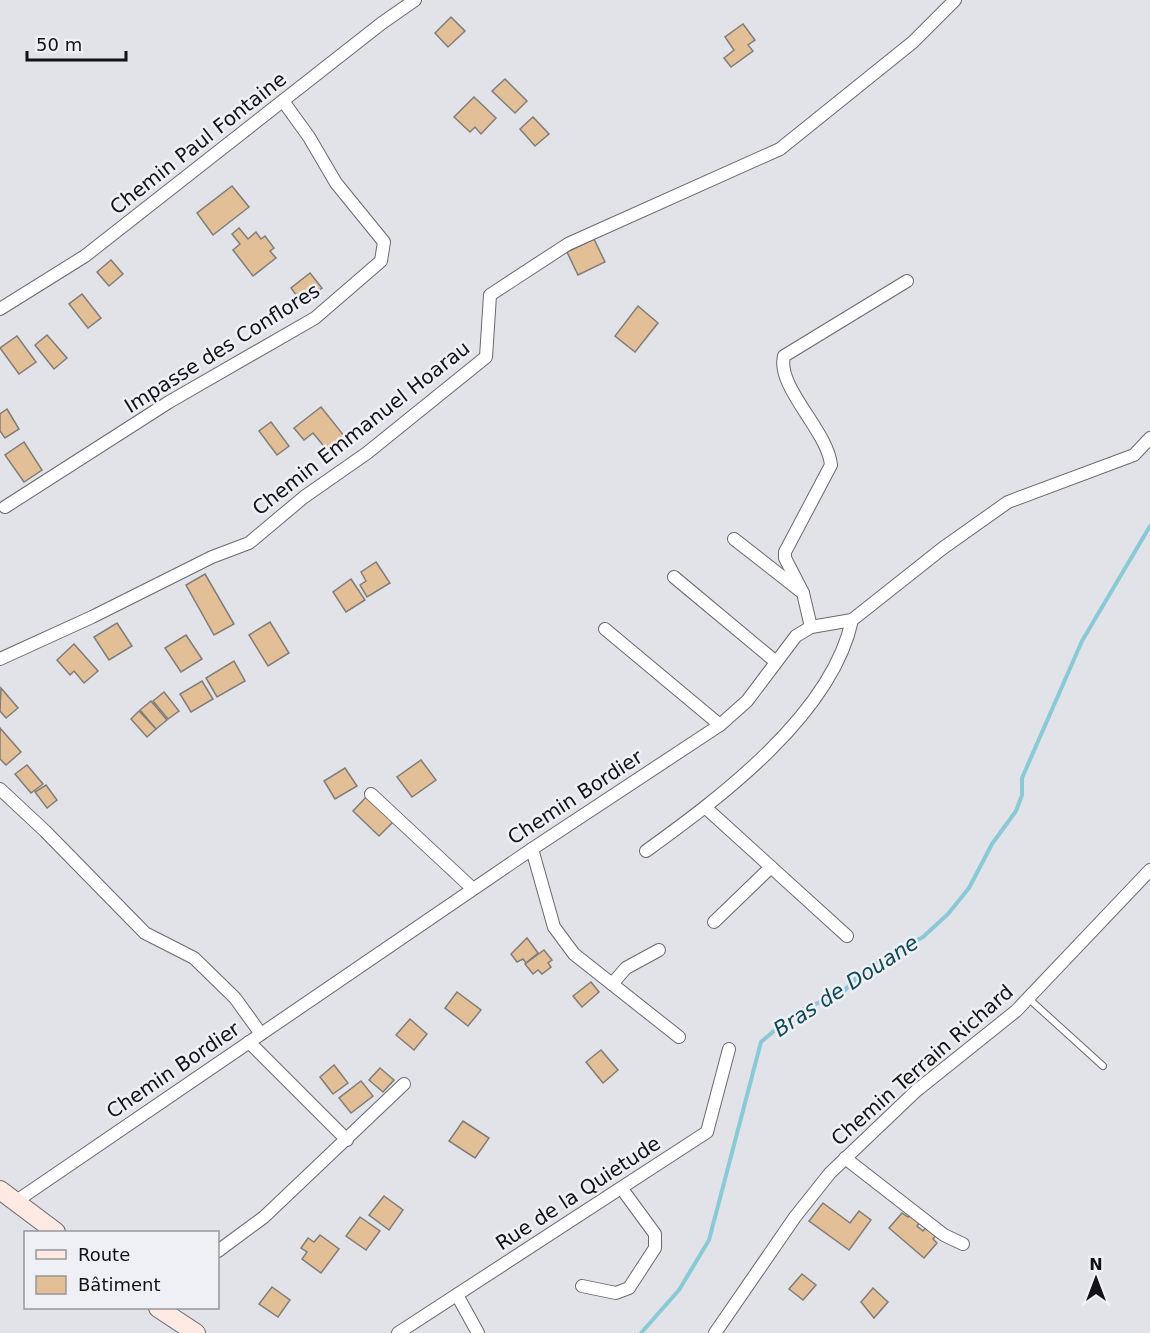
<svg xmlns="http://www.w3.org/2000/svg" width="1150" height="1333" font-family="'DejaVu Sans',sans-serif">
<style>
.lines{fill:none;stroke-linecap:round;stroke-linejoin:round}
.stream{stroke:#8acad7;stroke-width:4}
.building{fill:#e3bf97;stroke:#817d78;stroke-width:1.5}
.service-casing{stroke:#69696f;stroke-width:8}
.minor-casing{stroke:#69696f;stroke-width:14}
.secondary-casing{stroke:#69696f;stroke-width:20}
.service{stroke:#fff;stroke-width:6}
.minor{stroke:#fff;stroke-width:12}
.secondary{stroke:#fee9e3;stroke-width:18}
.labels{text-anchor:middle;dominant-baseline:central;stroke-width:5;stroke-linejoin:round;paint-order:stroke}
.street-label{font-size:20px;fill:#121214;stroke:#efeff6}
.water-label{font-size:21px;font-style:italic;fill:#0f4952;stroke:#efeff6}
</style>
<rect width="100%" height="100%" fill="#e2e2e9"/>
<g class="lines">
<path class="stream" d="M641 1333 679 1290 709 1240 761 1042 795 1013 843 992 865 969 923 937 948 914 969 888 992 844 1016 811 1022 795V778L1082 641 1150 526"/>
</g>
<g class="building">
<path d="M451 17 465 31 448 47 435 33Z"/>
<path d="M743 24 755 40 748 45 753 51 731 67 724 58 734 50 725 37Z"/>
<path d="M505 79 527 101 515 113 492 91Z"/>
<path d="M474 97 496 118 481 134 475 127 470 132 454 117Z"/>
<path d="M533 117 549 134 535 146 520 129Z"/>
<path d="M232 186 249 207 213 235 197 213Z"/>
<path d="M239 228 248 239 256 232 261 239 265 236 274 248 270 251 276 258 253 276 233 250 240 244 232 234Z"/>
<path d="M594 239 605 262 578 275 567 252Z"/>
<path d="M111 260 123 274 109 286 97 272Z"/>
<path d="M310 273 322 288 302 303 291 288Z"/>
<path d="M82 294 101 318 88 328 69 304Z"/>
<path d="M638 306 658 323 635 352 615 336Z"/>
<path d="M47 335 67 358 54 369 35 345Z"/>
<path d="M17 336 36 362 19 374 0 348Z"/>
<path d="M321 407 345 437 327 450 313 433 304 440 294 428Z"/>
<path d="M7 409 19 429 5 438 0 431V414Z"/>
<path d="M271 422 289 446 277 455 259 431Z"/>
<path d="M24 442 42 470 24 482 5 455Z"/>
<path d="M376 562 390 583 367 597 360 585 366 581 361 572Z"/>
<path d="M205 574 234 624 214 635 186 585Z"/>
<path d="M351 579 365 600 346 612 333 592Z"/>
<path d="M270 622 289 653 268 666 249 635Z"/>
<path d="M117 623 132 646 109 660 94 637Z"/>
<path d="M186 635 202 659 181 672 165 648Z"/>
<path d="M74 644 98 671 84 683 74 671 70 675 57 660Z"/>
<path d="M234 661 245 681 217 697 206 678Z"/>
<path d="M202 681 213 699 191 712 180 694Z"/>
<path d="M1 688 18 708 6 718 0 711Z"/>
<path d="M164 692 179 711 168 719 153 701Z"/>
<path d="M151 701 167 720 156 729 140 710Z"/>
<path d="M139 711 156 729 147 737 131 719Z"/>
<path d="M0 728 21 752 6 765 0 759Z"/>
<path d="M421 760 436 780 412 797 397 777Z"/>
<path d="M27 765 43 784 31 793 15 774Z"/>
<path d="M345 768 357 786 335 799 324 781Z"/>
<path d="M46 785 57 800 47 808 35 792Z"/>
<path d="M368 795 394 821 379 836 353 811Z"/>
<path d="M527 938 538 953 526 963 523 959 517 962 511 954Z"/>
<path d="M544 950 552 960 548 963 551 967 542 974 538 970 533 974 525 964Z"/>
<path d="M591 982 599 992 582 1007 573 996Z"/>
<path d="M457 992 481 1010 468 1026 445 1008Z"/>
<path d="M410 1019 427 1034 414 1050 396 1035Z"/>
<path d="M601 1050 618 1070 603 1083 586 1062Z"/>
<path d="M334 1065 348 1083 333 1094 320 1077Z"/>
<path d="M380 1068 394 1080 383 1092 369 1080Z"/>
<path d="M361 1081 373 1096 351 1113 339 1098Z"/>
<path d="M463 1121 489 1138 475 1158 449 1141Z"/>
<path d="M384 1196 403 1210 389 1230 369 1215Z"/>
<path d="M823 1203 850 1223 859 1211 871 1220 849 1250 809 1221Z"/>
<path d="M914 1212 922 1219 917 1226 923 1231 928 1225 938 1233 933 1239 937 1243 924 1258 889 1228 902 1213 908 1217Z"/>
<path d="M360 1217 380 1231 366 1250 346 1236Z"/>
<path d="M320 1235 339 1249 321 1273 302 1259 307 1252 301 1248 308 1238 314 1242Z"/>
<path d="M802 1274 816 1285 803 1300 789 1289Z"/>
<path d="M272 1287 290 1300 278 1317 259 1304Z"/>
<path d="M873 1288 888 1302 874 1318 861 1302Z"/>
</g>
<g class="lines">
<g class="service-casing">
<path id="service" d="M1028 998 1103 1066"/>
</g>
<g class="minor-casing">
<g id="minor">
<path d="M0 309 85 256 382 23 415 0"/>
<path d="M5 507 169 402 315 318 381 261 384 242 336 183 309 137 283 101"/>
<path d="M734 539 803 593 811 627"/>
<path d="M674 577 776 662"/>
<path d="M803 593 785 558V552L831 465C828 431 776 387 784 356L907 281"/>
<path d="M605 629 720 725"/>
<path d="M0 659 92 617 212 557 249 543 304 497 367 453 486 357 490 295 568 244 780 149 913 42 955 0"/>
<path d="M0 789 45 831 145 933 194 958 235 998 261 1034"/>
<path d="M371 794 473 889"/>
<path d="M706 808 847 936"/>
<path d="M532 849 554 927 574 954 679 1037"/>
<path d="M646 851C721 797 832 714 852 620"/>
<path d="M714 922 771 867"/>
<path d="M612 984 626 968 659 950"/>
<path d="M249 1042 347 1140"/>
<path d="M845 1158 944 1235 963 1244"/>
<path d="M15 1202 532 849 720 725 747 701 796 636 811 627 852 620 943 548 1008 502 1134 455 1150 438"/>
<path d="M218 1251 264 1217 404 1084"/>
<path d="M582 1286 616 1293 629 1288 655 1248V1234L622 1189"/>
<path d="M457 1295 478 1333"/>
<path d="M398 1333 707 1132 729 1049"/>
<path d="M715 1333 795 1217 830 1173 916 1091 1016 1011 1150 870"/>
</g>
</g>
<g class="secondary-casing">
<g id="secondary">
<path d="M0 1190 56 1232"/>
<path d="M158 1308 196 1333"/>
</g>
</g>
<use href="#service" class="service"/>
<use href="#minor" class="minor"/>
<use href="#secondary" class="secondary"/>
</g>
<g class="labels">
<g class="street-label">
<text transform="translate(198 143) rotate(-38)">Chemin Paul Fontaine</text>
<text transform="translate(222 348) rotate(-32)">Impasse des Conflores</text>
<text transform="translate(361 428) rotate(-38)">Chemin Emmanuel Hoarau</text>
<text transform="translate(575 797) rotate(-33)">Chemin Bordier</text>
<text transform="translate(922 1065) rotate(-41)">Chemin Terrain Richard</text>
<text transform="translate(173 1070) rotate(-34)">Chemin Bordier</text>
<text transform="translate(578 1193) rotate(-33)">Rue de la Quietude</text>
</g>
<g class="water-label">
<text transform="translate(846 986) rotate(-33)">Bras de Douane</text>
</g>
</g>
<rect x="24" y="1231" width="195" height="78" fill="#efeff6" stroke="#97979c" stroke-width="1.5"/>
<rect x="36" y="1250" width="30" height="9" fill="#fee9e3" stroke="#97979c" stroke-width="1.5"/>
<text x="78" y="1261" font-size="18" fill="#121214">Route</text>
<rect x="36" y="1276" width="30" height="18" fill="#e3bf97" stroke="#97979c" stroke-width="1.5"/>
<text x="78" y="1291" font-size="18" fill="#121214">Bâtiment</text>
<g transform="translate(1096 1279)" stroke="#efeff6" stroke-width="4.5" paint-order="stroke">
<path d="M0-4.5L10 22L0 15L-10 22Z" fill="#121214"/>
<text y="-9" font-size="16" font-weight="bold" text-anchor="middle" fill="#121214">N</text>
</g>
<path d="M27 51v9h99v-9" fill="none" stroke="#121214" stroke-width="3"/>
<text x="36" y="51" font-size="18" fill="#121214" stroke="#efeff6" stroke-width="4.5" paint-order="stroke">50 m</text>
</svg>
